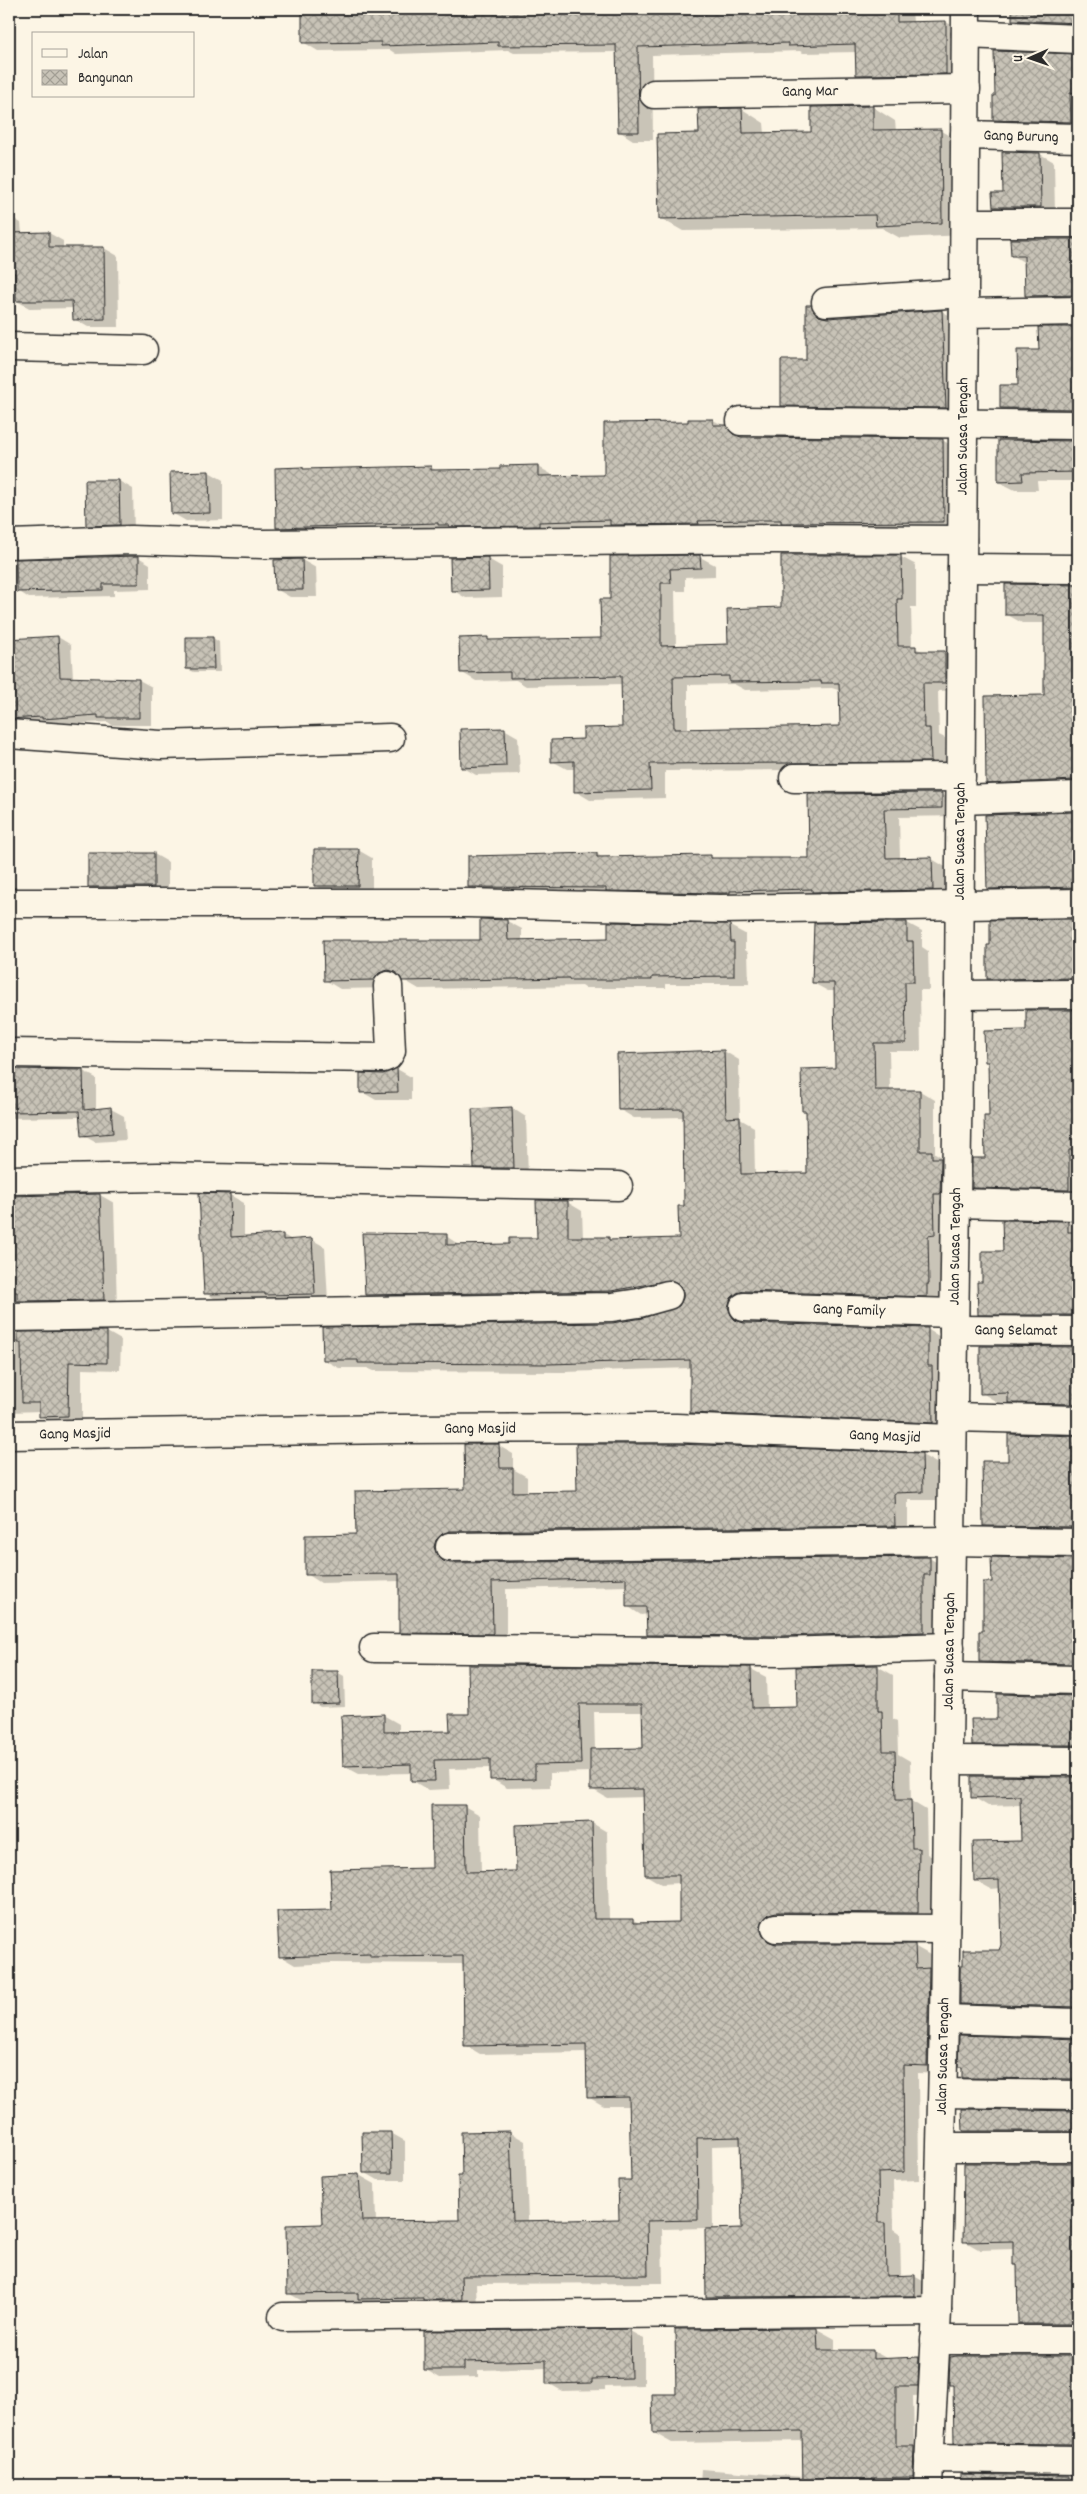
<svg xmlns="http://www.w3.org/2000/svg" width="1087" height="2494" font-family="Dekko,sans-serif">
<style>
.shadow{fill:#0003;fill-rule:evenodd}
.building{fill:url(#building-cross-hatch);stroke:#2b2b2b;fill-rule:evenodd}
.lines{fill:none;stroke-linecap:round;stroke-linejoin:round}
.minor-casing{stroke:#2b2b2b;stroke-width:31}
.minor{stroke:#fcf5e5;stroke-width:28}
.labels{text-anchor:middle;dominant-baseline:central;stroke-width:5;stroke-linejoin:round;paint-order:stroke}
.street-label{font-size:16px;fill:#2b2b2b;stroke:#fcf5e5}
</style>
<defs>
<pattern id="building-cross-hatch" width="8" height="8" patternUnits="userSpaceOnUse" patternTransform="scale(1.25)"><rect width="8" height="8" fill="#c8c3b7"/><path d="M0 0l8 8M0 8l8-8" fill="none" stroke="#a39f95"/></pattern>
</defs>
<rect width="100%" height="100%" fill="#fcf5e5"/>
<filter id="ink" filterUnits="userSpaceOnUse"><feTurbulence type="fractalNoise" baseFrequency=".02" numOctaves="2"/><feDisplacementMap in="SourceGraphic" scale="10" xChannelSelector="R" yChannelSelector="G"/><feConvolveMatrix kernelMatrix="1 2 1 2 8 2 1 2 1" color-interpolation-filters="sRGB"/></filter>
<g filter="url(#ink)">
<g class="shadow">
<path d="M303 9H351L355 11 912 9 913 23 946 22 960 30V81L872 83 857 74V52L803 53 800 51 652 55 653 140H633L619 131 617 52 514 53 508 50 396 54 390 50 318 51 303 42Z"/>
<path d="M1013 9H1078V31L1029 28 1014 20Z"/>
<path d="M996 52 1078 56V130L1010 128 994 119 997 97Z"/>
<path d="M873 107 895 121 896 131H941L964 144 965 235 900 238 882 228 683 231 660 218 700 135 742 109 764 123 765 134 813 133Z"/>
<path d="M1040 154 1054 162 1055 215H1008L994 207Z"/>
<path d="M9 216 21 223 22 234 49 233 63 241V249L104 248 118 256 119 327H88L74 319V308L31 309 17 301V281H9Z"/>
<path d="M1012 240H1078V305L1041 304 1026 295 1025 263 1012 255Z"/>
<path d="M811 306 831 319 942 311 960 322 965 418 802 416 783 405 808 361Z"/>
<path d="M1078 328V417L1017 416 1002 408 1019 386 1040 351V329Z"/>
<path d="M713 420 740 434 743 438 942 440 956 448 958 529 291 535 277 528 303 468 306 470 430 467 438 471H501L537 466 551 474V477H606L689 424Z"/>
<path d="M999 441 1078 442V481H1037L1038 490H1015L999 482Z"/>
<path d="M209 472 223 480V520L186 521 172 513Z"/>
<path d="M119 481 133 489 134 532 101 533 87 525Z"/>
<path d="M138 557 150 564V589L114 590V596L29 598 18 591Z"/>
<path d="M611 557H700L715 565V576L685 577V591H675L676 647 729 646 782 608 901 557 916 565V607H911L912 647 925 652H944L959 661V690L938 691 939 735 945 738V769L665 771V798L590 800 575 791V769H567L552 761 584 740 623 728V684L526 686 516 680 476 681 461 672 488 639 492 641 602 639 612 600ZM734 684 745 690 832 688 841 691 842 727 688 730V685Z"/>
<path d="M488 559 502 567V597L466 598 452 590Z"/>
<path d="M302 560 316 568 317 597H290L276 589V561Z"/>
<path d="M1006 585 1078 586V789L1003 792 987 783 1046 697 1045 623H1022L1006 614Z"/>
<path d="M58 637 71 645 73 678 139 680 152 687V725H112L108 722 9 727V640Z"/>
<path d="M213 638 219 642 220 672H194L187 669Z"/>
<path d="M504 729 518 737 520 774 476 775 462 767Z"/>
<path d="M941 794 957 803V816L899 817 900 859H932L947 868 948 898 484 895 469 887 597 854 603 858 710 856 717 860H811L810 795Z"/>
<path d="M1078 813V896L1003 897 988 888 986 816Z"/>
<path d="M358 850 372 858V893H329L315 885Z"/>
<path d="M89 854H154L168 862V895H103L89 887Z"/>
<path d="M481 920 507 921 522 929V941L610 939 730 926 745 934V950L748 952 749 984H666V988H585L582 986 419 989 402 979 394 981 389 988 340 989 325 980 482 941Z"/>
<path d="M1078 920V987H1004L989 978 991 921Z"/>
<path d="M907 923 922 931V947L928 951 929 990H920L921 1051H889L890 1091H920L935 1100V1153L947 1160 942 1304 743 1315 745 1324 927 1329 942 1338 947 1430 707 1421 692 1412 691 1368 564 1372 374 1371 367 1368H339L324 1360 612 1324 643 1319 680 1307 684 1299 683 1289 627 1299 381 1303 366 1295 446 1236 461 1246 511 1245 538 1239 567 1202 582 1211 583 1238H608L613 1241 680 1240 686 1207 684 1117 634 1118 619 1109V1055L724 1051 739 1060 740 1119 754 1127 755 1175H808L807 1113 803 1111 836 1069 835 991H828L813 983V944Z"/>
<path d="M1027 1011H1078V1198L988 1196 973 1187 987 1159 990 1118 989 1063 986 1061 1027 1031Z"/>
<path d="M9 1069 83 1071 96 1078V1110L111 1109 124 1116 126 1140 95 1142 82 1135 81 1117 9 1118Z"/>
<path d="M397 1069 411 1077V1100H376L362 1092 383 1075Z"/>
<path d="M512 1108 526 1117 528 1176 489 1175 475 1167Z"/>
<path d="M100 1195 114 1203 117 1307 9 1310V1197Z"/>
<path d="M230 1195 244 1203V1237L283 1235 292 1240 311 1239 325 1247 328 1301H219L205 1293Z"/>
<path d="M1003 1221 1078 1223V1323H994L979 1314 983 1284 1004 1252Z"/>
<path d="M107 1332 121 1340 120 1370 82 1369V1424H55L41 1416V1411L9 1412V1334Z"/>
<path d="M981 1347 1078 1348V1412L1024 1411 1009 1402H997L982 1393Z"/>
<path d="M1009 1435 1078 1437V1535L999 1534 984 1525 1009 1462Z"/>
<path d="M499 1446 513 1454V1469L527 1477V1493L578 1492 922 1455 936 1463V1500H908V1533L448 1555 450 1564 929 1558 943 1566 938 1640 662 1642 648 1634V1614L641 1615 627 1606V1586L506 1589V1641L414 1640 401 1632 400 1581 321 1583 307 1574 357 1536 466 1490Z"/>
<path d="M992 1559 1078 1560V1672L996 1670 981 1661 993 1583Z"/>
<path d="M469 1666 751 1669 766 1677 767 1709 798 1708 877 1666 893 1675V1719L897 1721 898 1754 910 1761 911 1801 926 1810 927 1854 934 1858 933 1921 775 1938 778 1945 914 1946 930 1955 931 1971 944 1979 942 2074 918 2073 919 2180 893 2181 894 2229 900 2233 901 2277 914 2276 930 2285V2304L723 2306 708 2297 706 2228 662 2229 663 2283 476 2284 477 2308 374 2307 365 2301 304 2302 288 2293 323 2225 321 2177 359 2175 375 2184 376 2222 460 2221 463 2178 509 2132 525 2141 528 2222 620 2220 632 2181 631 2106H604L588 2097 587 2052 480 2054 465 2045 464 1964 331 1963 295 1965 280 1956 333 1911 434 1869 464 1806 480 1815 481 1873 517 1872 592 1823 607 1832 609 1920H633L641 1924 680 1923V1883L661 1884 646 1875 644 1797 607 1798 592 1789 591 1772 550 1773V1787L507 1788 492 1779 491 1768 449 1769 450 1789 428 1790 413 1781 412 1773 359 1774 344 1766 383 1715 399 1724V1733L451 1732 470 1715ZM594 1712H644L645 1749 595 1750ZM742 2145 744 2229 713 2230 712 2146Z"/>
<path d="M337 1672 344 1676 345 1706 320 1707 314 1703Z"/>
<path d="M998 1695 1078 1697V1753H988L973 1744 999 1720Z"/>
<path d="M972 1777 1078 1778V2015L976 2012 961 2003 1000 1951 1002 1945 1001 1888 991 1889 975 1880 1023 1842 1022 1805 988 1806 973 1797Z"/>
<path d="M9 1931 10 1932 11 1978H9Z"/>
<path d="M960 2036 1078 2040V2087L978 2086 963 2077V2068L960 2066Z"/>
<path d="M964 2110 1078 2112V2139H979L964 2131Z"/>
<path d="M391 2133 405 2141V2180H378L364 2172Z"/>
<path d="M965 2164H1078V2333L1034 2332 1019 2324 1018 2267 1014 2265V2249L980 2250 964 2241Z"/>
<path d="M817 2329 835 2339V2351H873L888 2359H919L937 2369 935 2395 913 2396 914 2447 932 2458 931 2485H700L701 2469 804 2477 803 2441 672 2443 654 2433 677 2395Z"/>
<path d="M630 2331 644 2339V2385L605 2386V2390L562 2391 548 2383 547 2368 478 2370V2377L440 2378 426 2370 425 2333Z"/>
<path d="M1078 2357V2452L970 2451 955 2442 954 2387 950 2384 951 2358Z"/>
<path d="M961 2475 1078 2477V2485H961Z"/>
</g>
<g class="building">
<path d="M302 9H897V22L946 21V74L856 75 855 44 788 46V43L638 47 639 132H618L616 45 498 46V42L381 46V42L302 43Z"/>
<path d="M1012 9H1078V23L1012 20Z"/>
<path d="M994 51 1078 54V92L1070 93 1071 122 993 120V96H995Z"/>
<path d="M873 106V130L941 129 942 223 876 226 875 215 659 219 657 134 699 133 698 109 742 108 743 133 811 132V107Z"/>
<path d="M1002 152 1040 153 1041 207H993L992 193H1003Z"/>
<path d="M49 232V247H104L105 319 73 320 72 301H16L15 273H9V233Z"/>
<path d="M1010 239H1078V295L1025 296 1024 256H1011Z"/>
<path d="M806 305H811L819 316 827 318 942 310 946 408 781 406V360H806Z"/>
<path d="M1038 327H1078V409L1000 408V385H1018L1017 350H1039Z"/>
<path d="M688 419H713V425H726L733 434 741 437 943 439 944 522 781 523V520H748L698 521 699 524 610 525V520L539 522V526L449 527V525H438V523L276 528 275 468 303 467V469L431 466V470L500 469V466L538 465V476L604 475V423L688 422Z"/>
<path d="M998 440 1078 441V472L1022 473 1023 481 998 482Z"/>
<path d="M209 471 210 513 171 514 170 472Z"/>
<path d="M85 480H119L120 525 86 526Z"/>
<path d="M700 555 701 568 670 569 671 583H661V646L728 644 727 609 781 607V555H901L902 599H897L898 646H916V651H945V683H923L924 728H930L931 762 650 764 651 790 574 792V761L551 762V740L583 739V728L622 727 621 676 510 678V672L460 673 459 638 488 637V640L601 638 600 599H610V556ZM729 676V682L821 681V683H839L840 726 674 729 673 677Z"/>
<path d="M139 556V584H103V590L17 592 16 559Z"/>
<path d="M488 557 489 590 451 591 450 558Z"/>
<path d="M302 559 303 590H275L274 560Z"/>
<path d="M1005 584 1078 585V777H1075V780L986 784 985 696 1044 695V615H1005Z"/>
<path d="M58 636 60 677 139 679V718H98V715L42 719V717L9 719V639Z"/>
<path d="M186 637H213L214 669H186Z"/>
<path d="M505 728 506 766 461 768 460 729Z"/>
<path d="M942 793V808L884 809 886 858 932 857 933 890 812 892V889L730 891V893H720L606 891V888L468 887V856L597 853V857L711 855V858H809L808 794Z"/>
<path d="M1076 812 1078 887 987 889 985 815Z"/>
<path d="M314 849H359L358 886H314Z"/>
<rect x="88" y="853" width="66" height="34"/>
<path d="M480 919 507 920 508 940 608 938V922L730 924 731 942H734V976L652 977V980H569V978L402 981 396 972 388 970 379 973 374 980 324 981 323 940H480Z"/>
<path d="M1078 919V978L987 979V945H990V920Z"/>
<path d="M907 922V941H913L914 982H905L906 1043H874L875 1090H920V1151H932V1158H941L940 1194H934L935 1235 928 1236 929 1284H927V1297L744 1291 737 1293 731 1298 728 1307 731 1315 735 1320 744 1323 928 1328V1366H932L933 1423 690 1413V1360L548 1364 358 1363V1360H323L322 1327 612 1323 643 1318 679 1306 683 1298V1290L679 1284 671 1280 611 1291 365 1295 362 1233 447 1234V1245L509 1244V1238H537L536 1200 568 1201V1237H609V1240L679 1238 678 1206H684L683 1109 618 1110 617 1054 724 1050 726 1118 740 1117 741 1174 807 1173 806 1111H802L801 1069 835 1068 834 983H812L814 923Z"/>
<path d="M1026 1010H1078L1077 1150H1069V1190L972 1188V1158H985L984 1116H989L988 1062H985L984 1031 1026 1030Z"/>
<path d="M397 1068 398 1092 360 1093V1073L383 1074Z"/>
<path d="M9 1069 83 1070 84 1110 111 1107 113 1133 81 1136 79 1111 9 1112Z"/>
<path d="M512 1107 514 1168H474L472 1109Z"/>
<path d="M199 1193 230 1194 231 1237 283 1234V1240L312 1238 315 1294 265 1295V1293L204 1294Z"/>
<path d="M100 1194 104 1300 17 1301V1292H9V1196Z"/>
<path d="M1002 1220 1068 1221V1232H1078V1315H978L977 1282H982V1251H1003Z"/>
<path d="M107 1331V1363L69 1362 68 1416 39 1417V1403H22L21 1343H18V1332Z"/>
<path d="M980 1346 1078 1347V1404L1008 1403V1393L980 1394Z"/>
<path d="M1008 1434 1078 1436V1527L983 1526 982 1461H1008Z"/>
<path d="M464 1444H499L500 1468H513V1492L577 1491 576 1444H676L922 1453 923 1492 894 1493 895 1526 450 1531 442 1534 436 1540 434 1547 437 1555 443 1561 450 1563 930 1557V1575H924V1632L781 1636 647 1635 646 1607H626V1578L492 1582 493 1634 399 1633V1574L305 1575V1535L356 1534 355 1491 465 1489Z"/>
<path d="M991 1557 1078 1559V1664L979 1662V1631H983V1582H992Z"/>
<path d="M468 1665 751 1667 752 1708 797 1707 796 1667 878 1665V1711H882L883 1751H895L896 1800H911L912 1848H919L918 1913 776 1912 769 1914 763 1920 760 1928 763 1936 768 1941 776 1944H915L916 1969 929 1968 927 2066 903 2065 904 2172 878 2173 879 2223H885L886 2276 915 2275V2296L706 2297 705 2229 742 2228 740 2137 697 2138 698 2220 647 2221 648 2275 461 2276 462 2300H423V2298L358 2299V2293L287 2294 286 2225 322 2224 320 2176 359 2174 362 2221 459 2220 458 2176H462L461 2132 510 2131 513 2221 619 2219 618 2180H631L629 2097 587 2098 586 2044 464 2046 463 1956 370 1957V1954L279 1957 277 1911 332 1910 330 1870 432 1868 431 1805H465L466 1872 516 1871 515 1825 592 1822 594 1919H633V1923L679 1922V1875H645L643 1789 590 1790V1749L643 1748 642 1704H579L581 1764 535 1765V1779L490 1780V1759L434 1760 435 1781H411V1764L343 1766 341 1716 384 1714V1732L450 1731 449 1714H469Z"/>
<path d="M312 1671H338L339 1703 312 1704Z"/>
<path d="M997 1694 1078 1696V1745H972L971 1719H997Z"/>
<path d="M971 1776 1078 1777V2007L960 2004V1966H963V1950H999L1001 1945 999 1880 974 1881 973 1842 1021 1841 1020 1796 971 1798Z"/>
<path d="M959 2035 1078 2039V2079L962 2078V2067H958Z"/>
<path d="M962 2109 1078 2111V2131H963Z"/>
<path d="M362 2132H391L392 2173H363Z"/>
<path d="M964 2163H1078V2324H1018L1017 2265H1013V2241L963 2242Z"/>
<path d="M817 2328 818 2350H873V2359L919 2357 918 2386H896V2446H914L913 2477 871 2478V2485H803L802 2431 653 2433 652 2394H676L675 2329Z"/>
<path d="M630 2329 631 2378 592 2379V2383L546 2384V2360L464 2362V2370H424V2331Z"/>
<path d="M957 2356H1078V2444L954 2443 953 2385H949L950 2357Z"/>
<path d="M960 2474 1069 2476V2485H960Z"/>
</g>
<g class="lines">
<g class="minor-casing">
<g id="minor">
<path d="M966 34 1078 39"/>
<path id="s1" d="M654 94 966 89"/>
<path id="s2" d="M965 135 1078 138"/>
<path d="M965 223H1078"/>
<path d="M826 302 964 293"/>
<path d="M964 313 1078 311"/>
<path d="M9 347 143 350"/>
<path d="M741 421 1078 425"/>
<path d="M9 544 131 540 262 544 774 539 962 540"/>
<path d="M962 568 1078 569"/>
<path d="M9 734 160 745 390 738"/>
<path d="M794 778 961 777"/>
<path d="M961 800 1078 796"/>
<path d="M9 903H468L720 909 1078 903"/>
<path d="M959 995 1078 994"/>
<path d="M9 1053 383 1058 388 1056 391 1051 388 986"/>
<path d="M9 1180 158 1177 618 1186"/>
<path d="M956 1203 1078 1206"/>
<path id="s3" d="M744 1307 954 1313"/>
<path d="M9 1317 612 1307 639 1303 668 1295"/>
<path id="s4" d="M954 1330 1078 1331"/>
<path d="M953 1417 1078 1420"/>
<path id="s5" d="M9 1435 395 1429 676 1428 952 1439"/>
<path d="M450 1547 951 1541 1078 1543"/>
<path d="M374 1648 781 1652 950 1647"/>
<path d="M949 1677 1078 1680"/>
<path d="M948 1760 1078 1761"/>
<path d="M776 1928 945 1929"/>
<path d="M944 2019 1078 2023"/>
<path d="M943 2093 1078 2095"/>
<path d="M942 2147H1078"/>
<path d="M283 2317 937 2311"/>
<path d="M935 2340H1078"/>
<path d="M929 2458 1078 2460"/>
<path id="s6" d="M928 2485 937 2311 944 2019 959 995 966 9"/>
</g>
</g>
<use href="#minor" class="minor"/>
</g>
</g>
<g class="labels">
<g class="street-label">
<text stroke="none"><textPath href="#s1" startOffset="156">Gang Mar</textPath></text>
<text stroke="none"><textPath href="#s2" startOffset="56">Gang Burung</textPath></text>
<text stroke="none"><textPath href="#s6" startOffset="2049">Jalan Suasa Tengah</textPath></text>
<text stroke="none"><textPath href="#s6" startOffset="1644">Jalan Suasa Tengah</textPath></text>
<text stroke="none"><textPath href="#s6" startOffset="1239">Jalan Suasa Tengah</textPath></text>
<text stroke="none"><textPath href="#s3" startOffset="105">Gang Family</textPath></text>
<text stroke="none"><textPath href="#s4" startOffset="62">Gang Selamat</textPath></text>
<text stroke="none"><textPath href="#s5" startOffset="471">Gang Masjid</textPath></text>
<text stroke="none"><textPath href="#s5" startOffset="66">Gang Masjid</textPath></text>
<text stroke="none"><textPath href="#s5" startOffset="876">Gang Masjid</textPath></text>
<text stroke="none"><textPath href="#s6" startOffset="834">Jalan Suasa Tengah</textPath></text>
<text stroke="none"><textPath href="#s6" startOffset="429">Jalan Suasa Tengah</textPath></text>
</g>
</g>
<rect width="1087" height="2494" fill="none" stroke="#fcf5e5" stroke-width="30"/>
<rect x="15" y="15" width="1057" height="2464" fill="none" stroke="#2b2b2b" stroke-width="2" filter="url(#ink)"/>
<rect x="32" y="32" width="162" height="65" fill="#fcf5e5" stroke="#a8a49b"/>
<rect x="42" y="49" width="25" height="8" fill="#fcf5e5" stroke="#a8a49b"/>
<text x="78" y="58" font-size="15" fill="#2b2b2b">Jalan</text>
<rect x="42" y="70" width="25" height="15" fill="url(#building-cross-hatch)" stroke="#a8a49b"/>
<text x="78" y="82" font-size="15" fill="#2b2b2b">Bangunan</text>
<g transform="translate(1030 58) rotate(268)" stroke="#fcf5e5" stroke-width="4" paint-order="stroke">
<path d="M0-4L9 19L0 12L-9 19Z" fill="#2b2b2b"/>
<text y="-8" font-size="14" font-weight="bold" text-anchor="middle" fill="#2b2b2b">U</text>
</g>
</svg>
